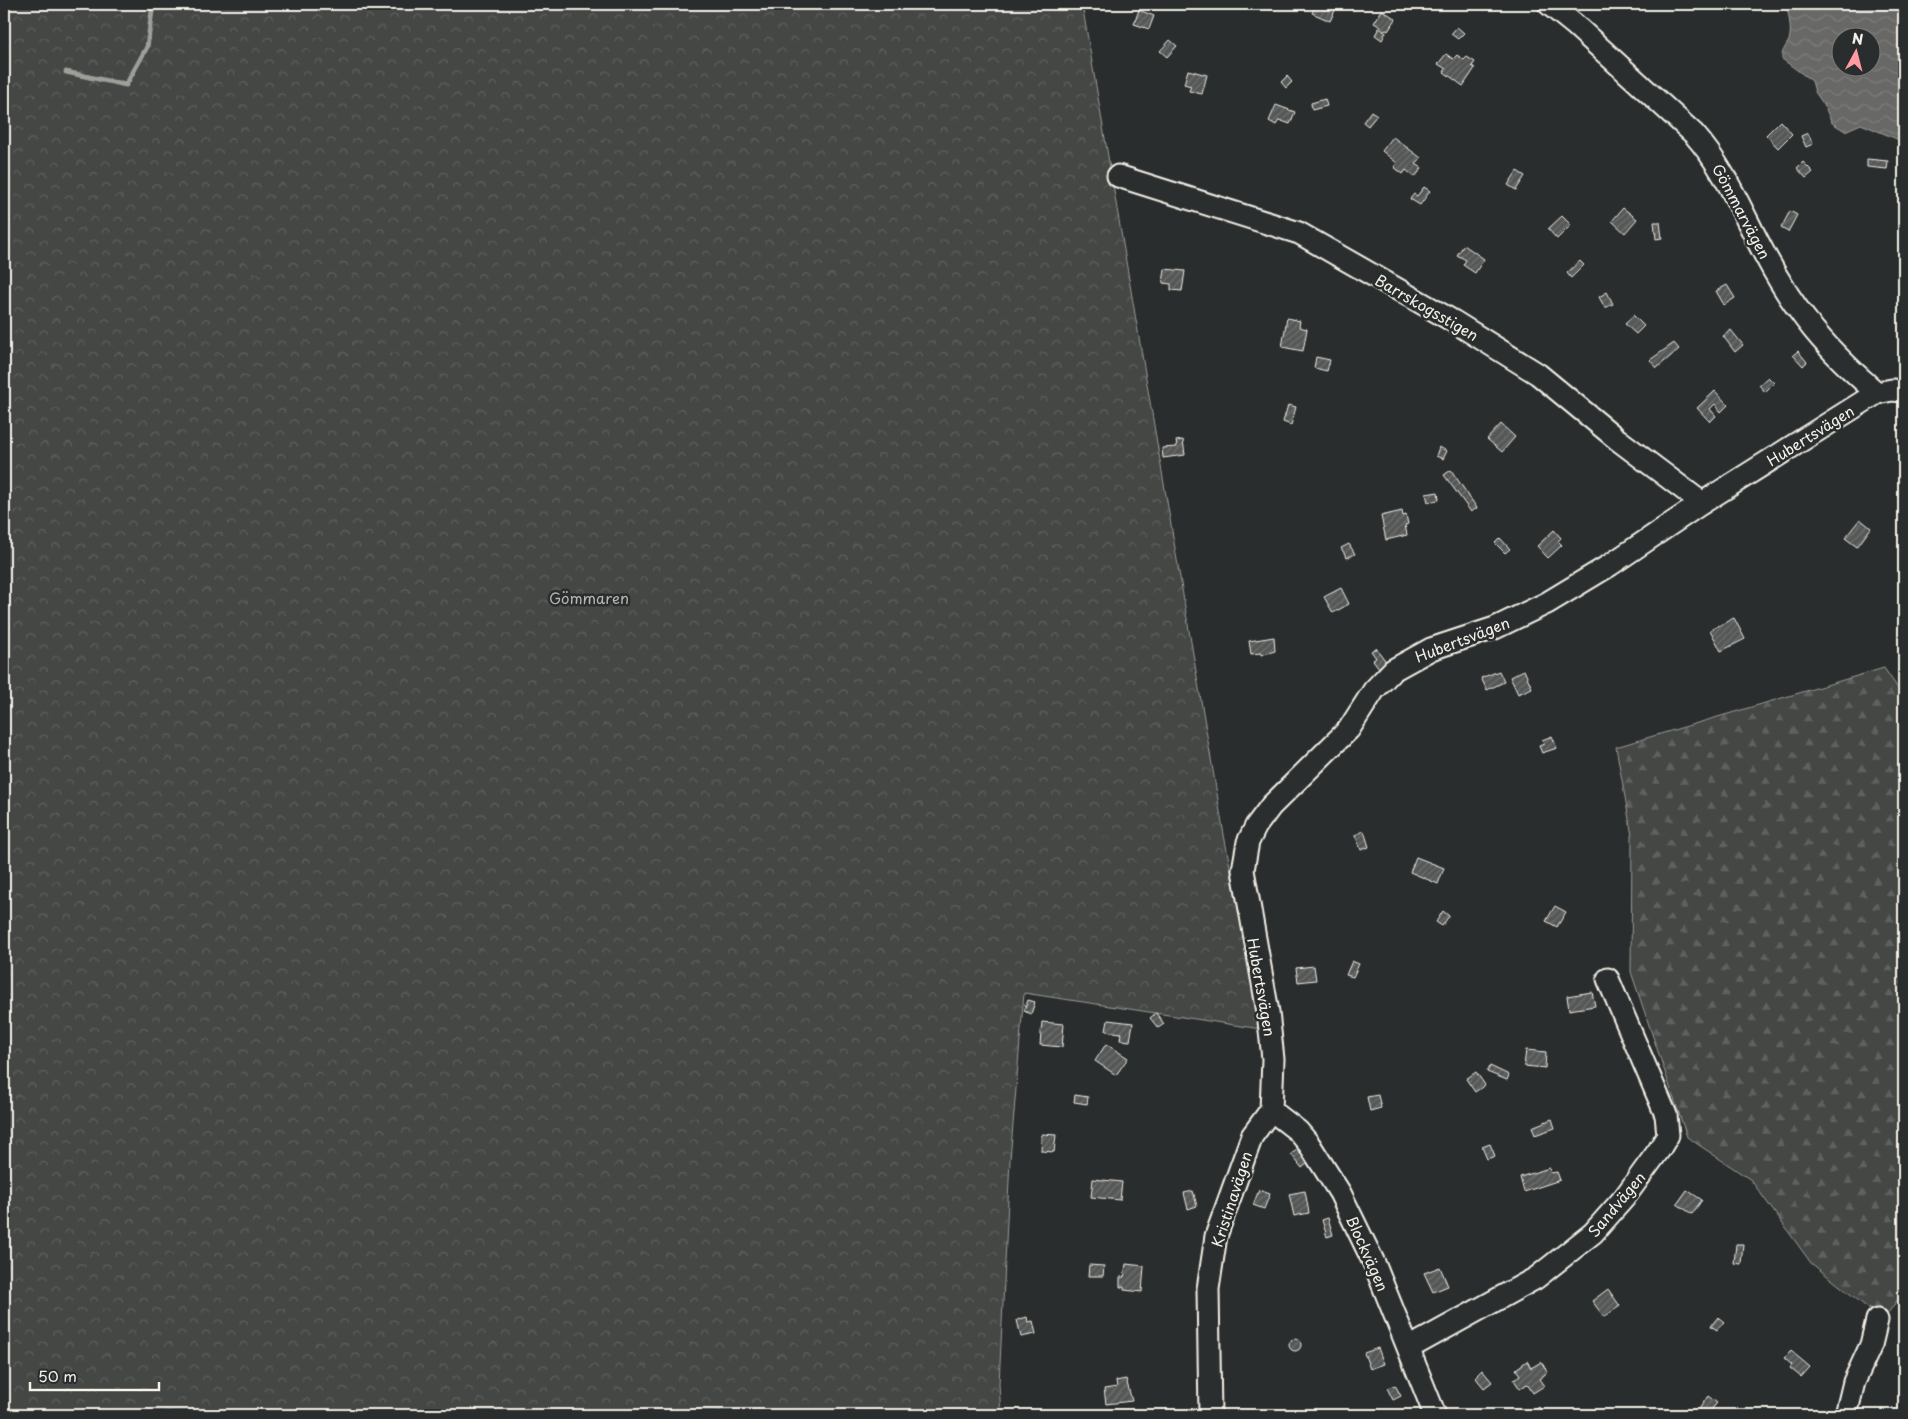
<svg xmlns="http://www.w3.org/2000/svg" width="1908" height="1419" font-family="'Playpen Sans',sans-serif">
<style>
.forest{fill:url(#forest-firs);stroke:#9c9c96}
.park{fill:url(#park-crowns);stroke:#9c9c96}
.water{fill:url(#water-waves);stroke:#9f9f9a;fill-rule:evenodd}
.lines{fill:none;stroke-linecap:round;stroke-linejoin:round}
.stream{stroke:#9f9f9a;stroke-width:5}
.building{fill:url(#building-hatch);stroke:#f4f1e8}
.minor-casing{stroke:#f4f1e8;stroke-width:25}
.minor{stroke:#2a2d2e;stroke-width:21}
.labels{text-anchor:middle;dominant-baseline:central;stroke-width:5;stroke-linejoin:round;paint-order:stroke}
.street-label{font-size:15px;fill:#f4f1e8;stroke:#2a2d2e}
.park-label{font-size:15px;fill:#b6b5af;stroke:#2a2d2e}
</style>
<defs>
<pattern id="forest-firs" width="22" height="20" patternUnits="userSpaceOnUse" patternTransform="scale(1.25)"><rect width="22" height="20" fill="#444645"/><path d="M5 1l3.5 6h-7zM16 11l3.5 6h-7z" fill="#606160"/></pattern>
<pattern id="park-crowns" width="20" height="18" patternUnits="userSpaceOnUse" patternTransform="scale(1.25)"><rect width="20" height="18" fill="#444645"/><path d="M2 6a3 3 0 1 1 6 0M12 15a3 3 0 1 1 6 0" fill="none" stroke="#606160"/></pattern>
<pattern id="water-waves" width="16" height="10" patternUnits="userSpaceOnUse" patternTransform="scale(1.25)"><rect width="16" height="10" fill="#676866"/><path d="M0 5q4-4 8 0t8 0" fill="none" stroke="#7d7e7c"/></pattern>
<pattern id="building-hatch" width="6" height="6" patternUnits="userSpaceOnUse" patternTransform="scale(1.25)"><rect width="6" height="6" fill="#555756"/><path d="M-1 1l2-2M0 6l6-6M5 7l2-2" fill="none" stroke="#6e706e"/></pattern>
</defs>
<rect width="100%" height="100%" fill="#2a2d2e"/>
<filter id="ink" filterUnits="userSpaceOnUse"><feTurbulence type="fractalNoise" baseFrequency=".02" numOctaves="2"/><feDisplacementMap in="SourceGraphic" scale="10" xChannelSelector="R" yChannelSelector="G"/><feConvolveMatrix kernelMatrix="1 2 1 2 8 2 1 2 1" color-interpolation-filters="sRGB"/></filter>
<g filter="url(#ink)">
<path class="forest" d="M1884 668 1904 697V1291L1883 1320 1811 1263 1751 1180 1687 1137 1631 972 1632 836 1616 747Z"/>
<path class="park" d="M4 4H1082L1224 835 1261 1029 1024 993 1010 1160 999 1384 1001 1415H4Z"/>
<path class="water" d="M1781 4H1904V142L1861 124 1845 131 1832 123 1824 105 1815 92 1812 81 1782 59C1781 51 1786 47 1789 40 1792 30 1789 18 1787 8ZM1840 38H1870V68H1840Z"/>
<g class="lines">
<path class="stream" d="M66 72 126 85 147 47 153 4"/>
</g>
<g class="building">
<path d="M1316 4H1338L1330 21 1312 13Z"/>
<path d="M1139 10 1154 16 1149 29 1134 24Z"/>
<path d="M1382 10 1396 19 1388 31 1374 23Z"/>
<path d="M1457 27 1464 33 1458 39 1451 34Z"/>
<path d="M1379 28 1386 32 1382 40 1375 35Z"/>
<path d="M1170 40 1177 46 1167 57 1160 51Z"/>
<path d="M1446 54 1453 59 1457 55 1464 60 1467 57 1475 62 1472 66 1475 68 1463 86 1444 72 1446 69 1438 64Z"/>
<path d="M1188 70 1207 75 1202 94 1189 91 1191 86 1184 84Z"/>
<path d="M1287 76 1292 82 1286 88 1281 82Z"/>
<path d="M1325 99 1327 106 1312 110 1311 103Z"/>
<path d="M1276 105 1295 112 1290 124 1279 120 1276 125 1269 121Z"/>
<path d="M1371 111 1377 115 1368 126 1363 122Z"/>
<path d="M1780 121 1792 134 1778 148 1766 135Z"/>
<path d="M1808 133 1813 144 1806 147 1801 136Z"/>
<path d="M1393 137 1421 158 1416 164 1422 168 1415 177 1406 170 1403 174 1394 167 1397 163 1382 151Z"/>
<path d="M1867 159 1888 161 1887 169 1867 167Z"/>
<path d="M1803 162 1813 172 1806 178 1797 168Z"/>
<path d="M1517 171 1525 176 1516 190 1508 185Z"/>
<path d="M1424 187 1430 191 1420 205 1410 199 1414 194 1417 196Z"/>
<path d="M1623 208 1637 219 1625 233 1612 221Z"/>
<path d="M1790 211 1797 215 1788 232 1781 228Z"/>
<path d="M1562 216 1571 225 1557 239 1548 229Z"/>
<path d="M1654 222H1660L1662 238 1656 239Z"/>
<path d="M1464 245 1484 259 1475 273 1463 265 1466 260 1457 255Z"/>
<path d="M1580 261 1584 265 1571 278 1567 273Z"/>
<path d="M1165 269 1185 271 1182 291 1171 290V284L1163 283Z"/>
<path d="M1727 285 1735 298 1724 305 1716 291Z"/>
<path d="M1607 292 1613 304 1605 308 1599 297Z"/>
<path d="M1633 315 1644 326 1636 334 1625 324Z"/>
<path d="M1287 318 1300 321 1299 327 1307 329 1303 351 1282 347Z"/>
<path d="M1731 330 1743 345 1735 352 1723 336Z"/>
<path d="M1674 343 1679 349 1657 368 1650 360Z"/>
<path d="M1798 351 1807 362 1803 366 1793 355Z"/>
<path d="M1316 357 1330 360 1327 371 1314 368Z"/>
<path d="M1768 377 1774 383 1765 392 1759 385Z"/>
<path d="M1715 391 1728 405 1721 412 1715 404 1710 409 1716 416 1710 422 1697 408Z"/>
<path d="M1288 405 1296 407 1291 425 1283 422Z"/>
<path d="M1501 424 1515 437 1502 452 1487 439Z"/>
<path d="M1183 440 1185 455 1163 458 1162 448 1177 447 1176 441Z"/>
<path d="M1439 447 1447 451 1443 459 1436 456Z"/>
<path d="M1451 470 1477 508 1471 512 1444 475Z"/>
<path d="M1438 492 1439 500 1428 502 1426 494Z"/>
<path d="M1402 511 1403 516 1406 515 1408 524 1405 525 1407 535 1386 540 1381 516Z"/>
<path d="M1860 519 1871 528 1857 547 1845 538Z"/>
<path d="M1554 530 1561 538 1558 541 1562 545 1548 558 1537 546Z"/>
<path d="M1500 538 1510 549 1505 553 1495 543Z"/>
<path d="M1349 544 1355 554 1347 558 1341 548Z"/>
<path d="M1341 588 1349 604 1333 613 1324 597Z"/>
<path d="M1734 618 1745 639 1721 651 1710 630Z"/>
<path d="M1274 637 1275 651 1261 655V653L1251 654 1249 641Z"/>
<path d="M1376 648 1387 663 1379 668 1373 660 1376 658 1371 651Z"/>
<path d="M1524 670 1532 688 1518 694 1510 677Z"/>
<path d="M1499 671 1504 682 1487 690 1481 678Z"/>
<path d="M1552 736 1557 748 1542 753 1539 746 1544 744 1542 740Z"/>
<path d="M1364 831 1369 847 1361 850 1355 835Z"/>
<path d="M1416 857 1444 868 1438 884 1410 872Z"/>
<path d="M1555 906 1566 912 1557 927 1546 921Z"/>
<path d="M1443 911 1449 916 1442 926 1436 922Z"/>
<path d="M1352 961 1359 964 1353 977 1346 975Z"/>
<path d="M1314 966 1316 980 1298 982 1296 968Z"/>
<path d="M1592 992 1595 1006 1569 1010 1567 996Z"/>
<path d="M1028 1000 1035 1002 1031 1014 1024 1011Z"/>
<path d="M1156 1013 1164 1024 1158 1028 1150 1018Z"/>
<path d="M1108 1020 1133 1023 1130 1041 1120 1040 1121 1033 1106 1031Z"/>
<path d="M1042 1022 1064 1024 1062 1047 1040 1045Z"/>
<path d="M1106 1044 1128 1058 1116 1075 1095 1061Z"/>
<path d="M1526 1050 1546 1052 1545 1068 1524 1066Z"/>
<path d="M1490 1066 1509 1075 1507 1080 1487 1072Z"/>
<path d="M1476 1072 1485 1085 1475 1092 1466 1079Z"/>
<path d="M1075 1095 1088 1097 1087 1104 1074 1102Z"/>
<path d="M1378 1095 1381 1108 1370 1111 1367 1097Z"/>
<path d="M1552 1119 1555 1128 1535 1135 1532 1127Z"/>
<path d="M1042 1134 1056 1135 1054 1152 1041 1151Z"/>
<path d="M1490 1144 1495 1156 1487 1159 1482 1147Z"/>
<path d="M1297 1150 1308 1163 1302 1168 1291 1154Z"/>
<path d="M1549 1168 1551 1173 1557 1172 1560 1180 1524 1192 1520 1177Z"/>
<path d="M1093 1179 1122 1182 1120 1200 1091 1197Z"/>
<path d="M1259 1190 1270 1194 1264 1209 1253 1205Z"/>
<path d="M1687 1190 1702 1200 1692 1214 1677 1204Z"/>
<path d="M1193 1191 1197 1206 1188 1209 1184 1193Z"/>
<path d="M1305 1191 1309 1213 1294 1216 1289 1194Z"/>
<path d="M1328 1218 1333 1235 1327 1237 1322 1220Z"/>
<path d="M1736 1244H1743L1741 1264 1734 1263Z"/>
<path d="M1126 1264 1144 1266 1142 1292 1124 1290V1287H1120V1277H1124Z"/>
<path d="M1089 1265 1104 1266 1103 1276H1088Z"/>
<path d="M1440 1267 1448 1286 1433 1292 1424 1273Z"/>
<path d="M1608 1289 1620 1306 1604 1317 1592 1301Z"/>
<path d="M1027 1317 1028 1322 1033 1321 1036 1334 1021 1337 1017 1320Z"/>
<path d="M1718 1317 1724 1322 1717 1330 1711 1326Z"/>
<circle cx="1295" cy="1345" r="6"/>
<path d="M1378 1348 1384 1364 1370 1369 1364 1353Z"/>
<path d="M1791 1351 1810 1367 1801 1377 1790 1368 1792 1365 1784 1358Z"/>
<path d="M1527 1361 1531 1368 1541 1362 1548 1372 1539 1379 1544 1386 1533 1393 1527 1384 1520 1389 1514 1380 1520 1375 1516 1369Z"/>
<path d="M1482 1370 1492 1382 1484 1388 1475 1377Z"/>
<path d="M1126 1379 1132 1401 1106 1404 1104 1389 1117 1387 1116 1381Z"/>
<path d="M1395 1385 1401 1396 1393 1400 1387 1388Z"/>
<path d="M1708 1396 1717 1403 1707 1415H1695Z"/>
<path d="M1539 1407 1543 1412 1539 1415H1529Z"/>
</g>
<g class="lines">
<g class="minor-casing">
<g id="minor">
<path d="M1549 4 1575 25 1694 134C1726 170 1742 213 1765 255 1796 314 1827 350 1877 393L1892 390 1904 391"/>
<path d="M1118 176 1299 233 1453 321 1538 374 1617 439 1702 503"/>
<path d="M1271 1110 1273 1059 1268 1012 1243 870 1248 842 1256 826 1271 806 1349 729 1374 690 1393 670 1431 649 1495 628 1547 603 1610 565 1702 503 1877 393"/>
<path d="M1271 1110 1298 1131 1309 1144 1340 1193 1374 1263 1435 1415"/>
<path d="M1409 1348 1536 1278 1593 1233 1624 1198 1659 1150 1668 1135 1666 1115 1608 979"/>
<path d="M1210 1415 1208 1289 1216 1236 1252 1136 1271 1110"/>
<path d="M1846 1415 1854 1382 1871 1345 1877 1320"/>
</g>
</g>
<use href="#minor" class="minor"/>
</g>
</g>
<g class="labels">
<g class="street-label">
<text transform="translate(1742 211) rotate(62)">Gömmarvägen</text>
<text transform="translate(1427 307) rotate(30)">Barrskogsstigen</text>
<text transform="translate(1810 435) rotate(-32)">Hubertsvägen</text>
<text transform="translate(1462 639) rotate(-21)">Hubertsvägen</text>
<text transform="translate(1262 987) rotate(80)">Hubertsvägen</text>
<text transform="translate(1231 1199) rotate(-72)">Kristinavägen</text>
<text transform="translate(1616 1204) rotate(-50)">Sandvägen</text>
<text transform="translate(1368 1253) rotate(66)">Blockvägen</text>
</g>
<g class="park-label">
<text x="589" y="597">Gömmaren</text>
</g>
</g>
<rect width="1908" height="1419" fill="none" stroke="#2a2d2e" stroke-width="20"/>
<rect x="10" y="10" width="1888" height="1399" fill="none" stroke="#f4f1e8" stroke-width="2" filter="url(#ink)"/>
<g transform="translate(1856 52) rotate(7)"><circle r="24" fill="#2a2d2e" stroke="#7b7b78"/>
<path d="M0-4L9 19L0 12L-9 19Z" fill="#ff9aa2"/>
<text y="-8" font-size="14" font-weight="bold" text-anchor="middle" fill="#f4f1e8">N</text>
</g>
<path d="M30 1382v8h129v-8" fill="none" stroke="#f4f1e8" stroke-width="2.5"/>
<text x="38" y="1382" font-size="15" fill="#f4f1e8" stroke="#2a2d2e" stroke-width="4" paint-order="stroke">50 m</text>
</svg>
